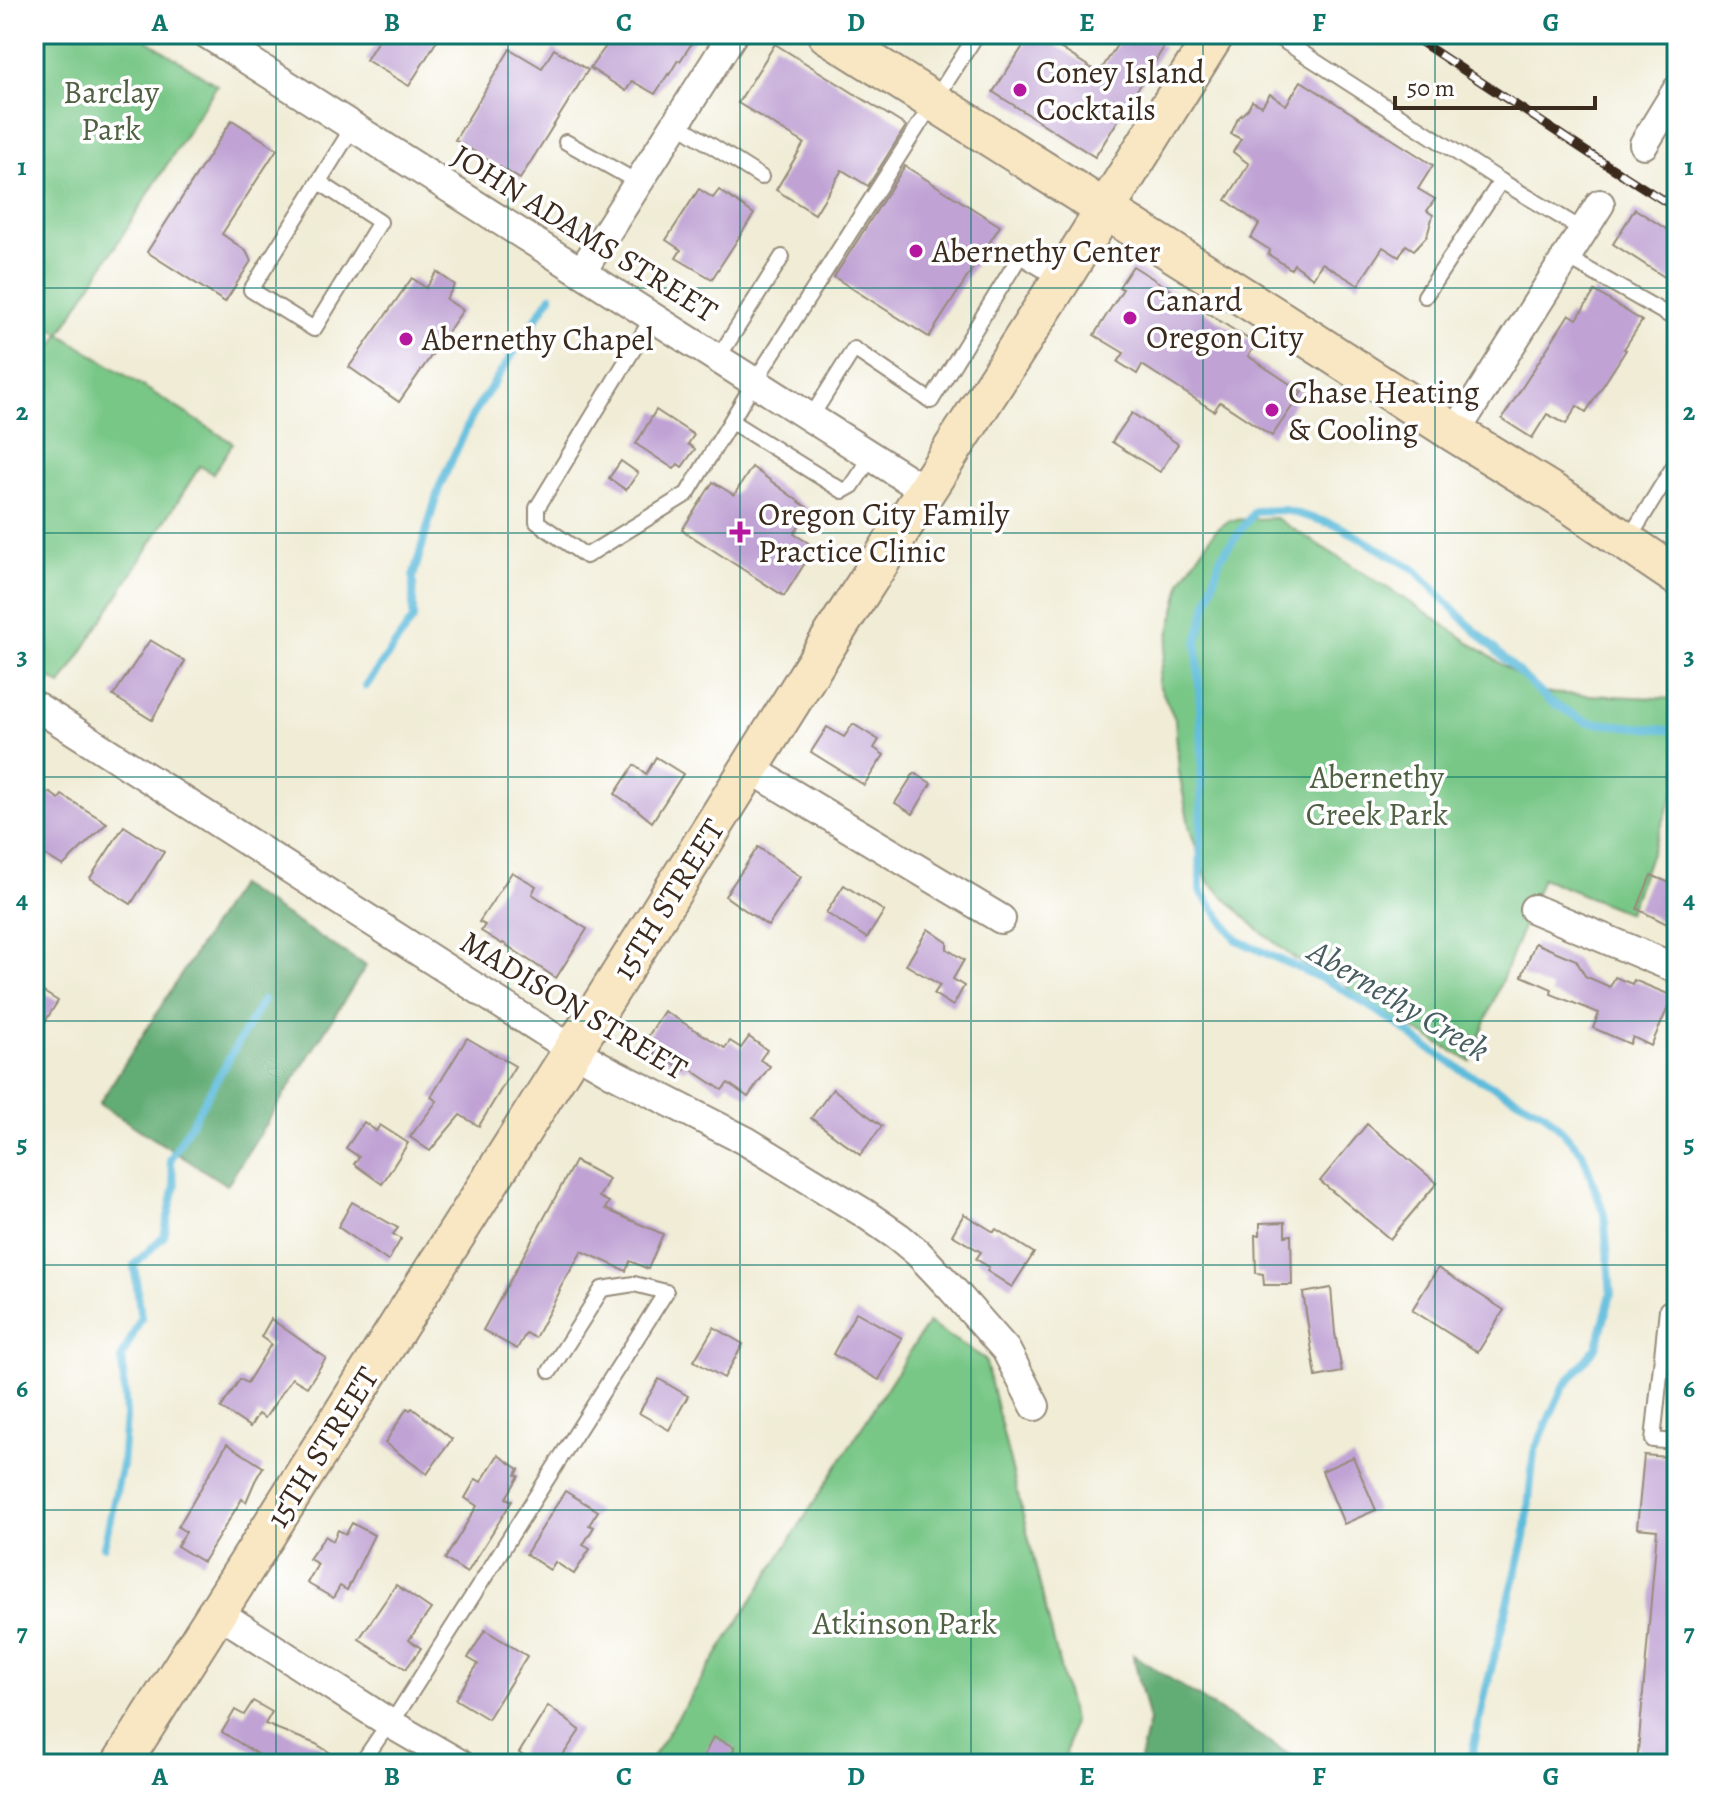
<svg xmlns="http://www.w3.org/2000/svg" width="1711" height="1798" font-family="Alegreya,serif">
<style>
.green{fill:#78c787;stroke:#5a7852;stroke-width:2}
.forest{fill:#62ac74;stroke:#4e6b49;stroke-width:2}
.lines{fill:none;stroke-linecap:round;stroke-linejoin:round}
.stream{stroke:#5dbbdb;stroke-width:8}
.building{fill:#c0a3d4}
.lane-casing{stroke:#968b7a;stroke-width:18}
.street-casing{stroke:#968b7a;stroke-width:32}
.secondary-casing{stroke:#968b7a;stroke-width:42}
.lane{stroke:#fff;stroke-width:14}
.street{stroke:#fff;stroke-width:28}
.secondary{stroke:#f9e7c3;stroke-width:38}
.rail-casing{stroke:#3b2a1e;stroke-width:9}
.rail{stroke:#fff;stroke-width:6;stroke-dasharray:18;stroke-linecap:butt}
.grid{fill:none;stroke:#0f766e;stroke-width:2;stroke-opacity:0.55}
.poi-dot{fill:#b5179e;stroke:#fff;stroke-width:3}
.labels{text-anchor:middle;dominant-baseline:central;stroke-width:7;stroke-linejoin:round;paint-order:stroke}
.poi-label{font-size:32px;fill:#3b2a1e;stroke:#fff;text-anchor:start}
.park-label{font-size:32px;fill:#506143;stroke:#fff}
.street-label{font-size:32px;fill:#3b2a1e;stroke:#fff}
.water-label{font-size:34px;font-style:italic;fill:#475d60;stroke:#fff}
.neatline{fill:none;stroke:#0f766e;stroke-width:3}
.grid-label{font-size:26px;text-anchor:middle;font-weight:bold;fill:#0f766e}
</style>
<rect width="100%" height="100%" fill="#fff"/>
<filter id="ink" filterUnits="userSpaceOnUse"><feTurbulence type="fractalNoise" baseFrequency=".0125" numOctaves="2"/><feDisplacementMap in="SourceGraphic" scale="16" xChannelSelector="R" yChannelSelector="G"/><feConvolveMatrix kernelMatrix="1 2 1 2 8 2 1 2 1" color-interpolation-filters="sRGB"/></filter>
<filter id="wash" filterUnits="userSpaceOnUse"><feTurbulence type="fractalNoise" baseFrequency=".006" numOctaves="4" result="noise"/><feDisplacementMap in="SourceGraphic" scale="32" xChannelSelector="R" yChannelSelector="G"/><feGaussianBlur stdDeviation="1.8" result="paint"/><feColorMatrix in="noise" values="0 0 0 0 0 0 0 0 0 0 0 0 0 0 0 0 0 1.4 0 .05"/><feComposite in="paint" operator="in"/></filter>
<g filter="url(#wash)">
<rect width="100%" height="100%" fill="#f0ecd6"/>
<g class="green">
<path d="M34 34H137L217 85 60 334 233 443 213 474 200 466 61 685 34 668V375L60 334 34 317Z"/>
<path d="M1276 518 1413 604 1544 693 1677 699V786L1628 913 1542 878 1470 1061 1353 995 1343 978 1327 980 1294 958 1255 927 1208 881 1190 830 1179 772 1175 719 1158 683 1182 580 1215 531 1230 520Z"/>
<path d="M928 1323 985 1359 1073 1721 1064 1764H648Z"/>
</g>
<g class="forest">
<path d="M238 885 366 966 227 1185 99 1104Z"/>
<path d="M1133 1655 1304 1764H1139L1149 1721Z"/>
</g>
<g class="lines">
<g class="stream">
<path d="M366 686 413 619V577L439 488 472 416 551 296"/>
<path d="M104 1546 122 1465 126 1416 122 1357 141 1318 134 1265 164 1236 175 1186 170 1160 263 1000"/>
<path d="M1470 1764 1486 1689 1525 1537 1534 1452 1562 1389 1597 1346 1611 1294 1604 1214 1582 1152 1545 1113 1465 1072 1422 1044 1399 1025 1336 985 1237 940 1200 890 1202 749 1197 642 1220 558 1255 511 1285 510 1339 526 1414 569 1469 625 1548 700 1586 722 1677 731"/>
</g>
</g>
<g id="blocks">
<g class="building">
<path d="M382 34H441L409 86 366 60Z"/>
<path d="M615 34H698L680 61 678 60 669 75 668 74 655 94 632 81 626 91 590 68Z"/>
<path d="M1031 34H1038L1099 73 1124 34H1143L1164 47 1095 157 993 92Z"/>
<path d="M775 44 906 126 868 186 842 170 815 214 776 190 804 143 738 103Z"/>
<path d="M510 49 542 68 554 49 588 70 520 179 455 140Z"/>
<path d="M1301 81 1433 165 1418 189 1435 199 1427 211 1433 215 1427 236 1414 250 1406 245 1399 257 1383 247 1358 285 1322 263 1313 278 1294 264 1291 269 1268 254 1270 250 1251 238 1259 224 1226 200 1249 164 1233 152 1241 139 1231 134 1238 118 1248 109 1252 101 1262 106 1270 94 1286 105Z"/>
<path d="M232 120 277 149 222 234 246 251 251 261 225 302 147 252Z"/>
<path d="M905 166 1000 226 929 337 834 277Z"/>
<path d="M699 189 713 198 719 190 754 214 712 279 676 258 681 250 666 240Z"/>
<path d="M1635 209 1677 236V285L1613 244Z"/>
<path d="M1133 266 1256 344 1248 356 1302 392 1272 436 1220 402 1214 411 1142 365 1137 374 1118 362 1124 353 1094 335 1123 289 1119 287Z"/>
<path d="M437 272 455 285 446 299 463 310 399 402 349 367 412 278 426 288Z"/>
<path d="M1595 291 1642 321 1624 349 1626 350 1586 412 1577 406 1566 424 1547 414 1532 438 1502 419 1569 314 1577 319Z"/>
<path d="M656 410 694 435 688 444 695 449 682 467 678 464 674 469 636 444Z"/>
<path d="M1132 413 1178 444 1160 472 1112 442Z"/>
<path d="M621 461 638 473 626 490 609 478Z"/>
<path d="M752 467 809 509 794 534 815 547 784 596 682 530 713 482 734 495Z"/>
<path d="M150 640 185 661 152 720 113 696Z"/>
<path d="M853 724 879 740 874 748 884 755 864 785 811 752 827 727 844 737Z"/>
<path d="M656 757 683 774 652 822 635 808 615 794 634 765 646 774Z"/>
<path d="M914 773 931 783 913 814 895 803Z"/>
<path d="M49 792 59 799 62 795 107 823 63 866 34 848V817Z"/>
<path d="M124 826 164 852 131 904 90 878Z"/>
<path d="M758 847 801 877 768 926 725 896Z"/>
<path d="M512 872 536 886 532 894 587 929 556 978 503 943 502 944 481 931 485 925 479 922Z"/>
<path d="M1651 875 1677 886V929L1637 909Z"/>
<path d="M844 885 884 911 867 938 826 913Z"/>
<path d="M928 929 947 942V949L964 960 953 979 964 986 953 1006 934 994 940 985 906 965Z"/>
<path d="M1535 943 1576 960 1585 976 1610 987 1615 977 1632 984 1634 980 1673 996 1651 1046 1633 1037 1630 1044 1593 1028 1599 1013 1551 994 1552 989 1522 976Z"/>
<path d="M34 986 58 1001 34 1039Z"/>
<path d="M664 1011 725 1048 730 1041 741 1048 749 1037 767 1050 760 1060 770 1066 748 1097 728 1083 722 1090 687 1067 685 1070 642 1046Z"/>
<path d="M467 1038 515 1066 479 1126 460 1115 430 1151 410 1137 437 1101 431 1097Z"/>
<path d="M833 1089 882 1126 860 1155 811 1118Z"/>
<path d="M364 1122 376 1131 380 1125 408 1143 382 1184 354 1164 359 1157 346 1148Z"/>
<path d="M1367 1124 1437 1183 1390 1239 1320 1181Z"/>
<path d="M575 1161 609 1179 599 1197 609 1202 605 1209 663 1234 648 1269 630 1261 626 1271 582 1251 559 1290 560 1291 535 1338 526 1333 517 1349 483 1330Z"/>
<path d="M352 1202 398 1228 393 1234 401 1239 388 1261 338 1227Z"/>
<path d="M964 1214 994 1232 996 1229 1034 1253 1012 1287 987 1271 989 1267 976 1259 981 1252 952 1235Z"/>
<path d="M1285 1222V1236L1291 1235 1292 1285H1264L1263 1274 1256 1273 1255 1235H1260V1223Z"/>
<path d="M1438 1268 1504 1310 1478 1352 1412 1310Z"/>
<path d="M1331 1288 1335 1333 1342 1372 1316 1377 1303 1293Z"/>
<path d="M856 1312 902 1338 879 1380 833 1354Z"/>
<path d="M271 1319 326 1358 307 1387 292 1378 265 1418 258 1414 250 1427 221 1408 240 1379 247 1383 271 1344 261 1337Z"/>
<path d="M714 1327 743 1344 724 1378 694 1361Z"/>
<path d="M659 1379 688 1396 669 1430 639 1413Z"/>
<path d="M407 1408 410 1410 412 1408 452 1439 427 1474 385 1443Z"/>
<path d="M227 1444 263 1467 255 1481 246 1502 242 1499 203 1562 177 1546 186 1532 178 1527Z"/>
<path d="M498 1455 519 1469 516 1475 519 1476 506 1498 512 1501 467 1573 445 1559 477 1506 465 1498 476 1479 481 1482Z"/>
<path d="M1644 1455 1677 1458V1764H1637L1657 1530 1637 1528Z"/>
<path d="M1353 1457 1376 1510 1344 1524 1322 1471Z"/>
<path d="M565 1491 598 1511 589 1525 594 1527 583 1545 590 1549 574 1574 555 1562 550 1570 526 1554Z"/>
<path d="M352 1523 374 1535 347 1590 340 1586 333 1598 307 1583 318 1564 309 1559 325 1536 333 1541 338 1530 346 1534Z"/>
<path d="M396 1585 431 1609 409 1640 421 1648 406 1669 359 1639Z"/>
<path d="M485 1630 527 1656 488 1719 455 1699 478 1664 468 1658Z"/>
<path d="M253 1701 272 1712 265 1724 316 1744 348 1764H273L222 1732 235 1710 244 1715Z"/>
<path d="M548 1706 580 1730 557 1764H536L519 1753Z"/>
<path d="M713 1737 735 1747 727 1764H700Z"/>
</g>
</g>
</g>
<g filter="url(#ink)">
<use href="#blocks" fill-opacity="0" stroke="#968b7a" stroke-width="2"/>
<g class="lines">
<g class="lane-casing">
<g id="lane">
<path d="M1273 34 1501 181 1583 230"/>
<path d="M676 123 761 177"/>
<path d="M566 142 639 183"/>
<path d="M319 182 380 222 314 329 251 290 353 127"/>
<path d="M1566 257 1677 320"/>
<path d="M1425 296 1501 181"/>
<path d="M653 317 537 508V522L586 556 687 494 755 381 977 34"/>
<path d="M718 358 782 257"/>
<path d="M811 417 854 349 931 401 1020 256 1060 280"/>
<path d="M732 422 843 491 852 486 872 456"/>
<path d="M1627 542 1677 461"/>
<path d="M1677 1310 1667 1309 1653 1440 1677 1442"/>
<path d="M361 1764 380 1736 391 1724 666 1292 634 1284 602 1289 550 1371"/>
</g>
</g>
<g class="street-casing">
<g id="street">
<path d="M207 34 926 491"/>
<path d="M1644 144 1677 90"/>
<path d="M582 271 733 34"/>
<path d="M1455 433 1600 204"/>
<path d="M34 705 573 1050 611 1072 746 1141 864 1213 900 1238 918 1253 952 1289 1006 1350 1035 1406"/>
<path d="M749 768 1001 919"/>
<path d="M1534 909 1677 969"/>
<path d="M217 1612 391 1724 460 1764"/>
</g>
</g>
<g class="secondary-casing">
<g id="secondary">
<path d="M827 34 1280 320 1455 433 1572 505 1677 576"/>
<path d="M121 1764 573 1050 833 635 1061 280 1215 34"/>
</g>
</g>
<use href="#lane" class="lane"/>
<use href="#street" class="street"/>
<use href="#secondary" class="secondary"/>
<g class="rail-casing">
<path id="rail" d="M1409 34 1590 154 1677 209"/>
</g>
<use href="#rail" class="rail"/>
</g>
</g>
<path class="grid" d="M276 34V1764M508 34V1764M740 34V1764M971 34V1764M1203 34V1764M1435 34V1764M34 288H1677M34 533H1677M34 777H1677M34 1021H1677M34 1265H1677M34 1510H1677"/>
<g class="poi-dot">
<circle cx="1020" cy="90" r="8"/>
<circle cx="916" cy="251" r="8"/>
<circle cx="1130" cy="318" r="8"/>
<circle cx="406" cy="339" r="8"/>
<circle cx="1272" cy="410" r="8"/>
<path d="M736 520h8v8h8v8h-8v8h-8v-8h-8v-8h8z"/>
</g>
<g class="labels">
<g class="poi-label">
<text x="1036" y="72">Coney Island<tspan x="1036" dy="37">Cocktails</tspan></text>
<text x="932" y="251">Abernethy Center</text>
<text x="1146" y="300">Canard<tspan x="1146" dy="37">Oregon City</tspan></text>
<text x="422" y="339">Abernethy Chapel</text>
<text x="1288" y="392">Chase Heating<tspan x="1288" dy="37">&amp; Cooling</tspan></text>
<text x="758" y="514">Oregon City Family<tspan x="758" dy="37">Practice Clinic</tspan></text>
</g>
<g class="park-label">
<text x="111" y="92">Barclay<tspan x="111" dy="37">Park</tspan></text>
<text x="1377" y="777">Abernethy<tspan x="1377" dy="37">Creek Park</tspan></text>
<text x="905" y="1623">Atkinson Park</text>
</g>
<g class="street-label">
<text transform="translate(585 233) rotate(32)">JOHN ADAMS STREET</text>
<text transform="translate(668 899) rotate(-58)">15TH STREET</text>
<text transform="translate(574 1005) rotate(31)">MADISON STREET</text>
<text transform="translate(322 1447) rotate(-58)">15TH STREET</text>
</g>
<g class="water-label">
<text transform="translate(1399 1000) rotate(31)">Abernethy Creek</text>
</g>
</g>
<rect width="1711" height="1798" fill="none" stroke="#fff" stroke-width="88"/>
<path d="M1395 96v12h200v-12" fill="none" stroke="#3b2a1e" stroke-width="4"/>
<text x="1407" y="96" font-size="24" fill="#3b2a1e" stroke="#ffffff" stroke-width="6" paint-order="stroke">50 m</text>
<rect x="44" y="44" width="1623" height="1710" class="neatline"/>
<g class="grid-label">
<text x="160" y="31">A</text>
<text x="392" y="31">B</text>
<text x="624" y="31">C</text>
<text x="856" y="31">D</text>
<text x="1087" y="31">E</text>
<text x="1319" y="31">F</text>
<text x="1551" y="31">G</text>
<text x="22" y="175">1</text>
<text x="1689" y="175">1</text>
<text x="22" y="420">2</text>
<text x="1689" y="420">2</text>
<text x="22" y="664">3</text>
<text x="1689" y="664">3</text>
<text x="22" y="908">4</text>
<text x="1689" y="908">4</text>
<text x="22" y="1152">5</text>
<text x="1689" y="1152">5</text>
<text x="22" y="1397">6</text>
<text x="1689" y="1397">6</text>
<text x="22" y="1641">7</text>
<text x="1689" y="1641">7</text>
<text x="160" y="1785">A</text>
<text x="392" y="1785">B</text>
<text x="624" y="1785">C</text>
<text x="856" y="1785">D</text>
<text x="1087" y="1785">E</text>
<text x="1319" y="1785">F</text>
<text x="1551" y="1785">G</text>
</g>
</svg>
